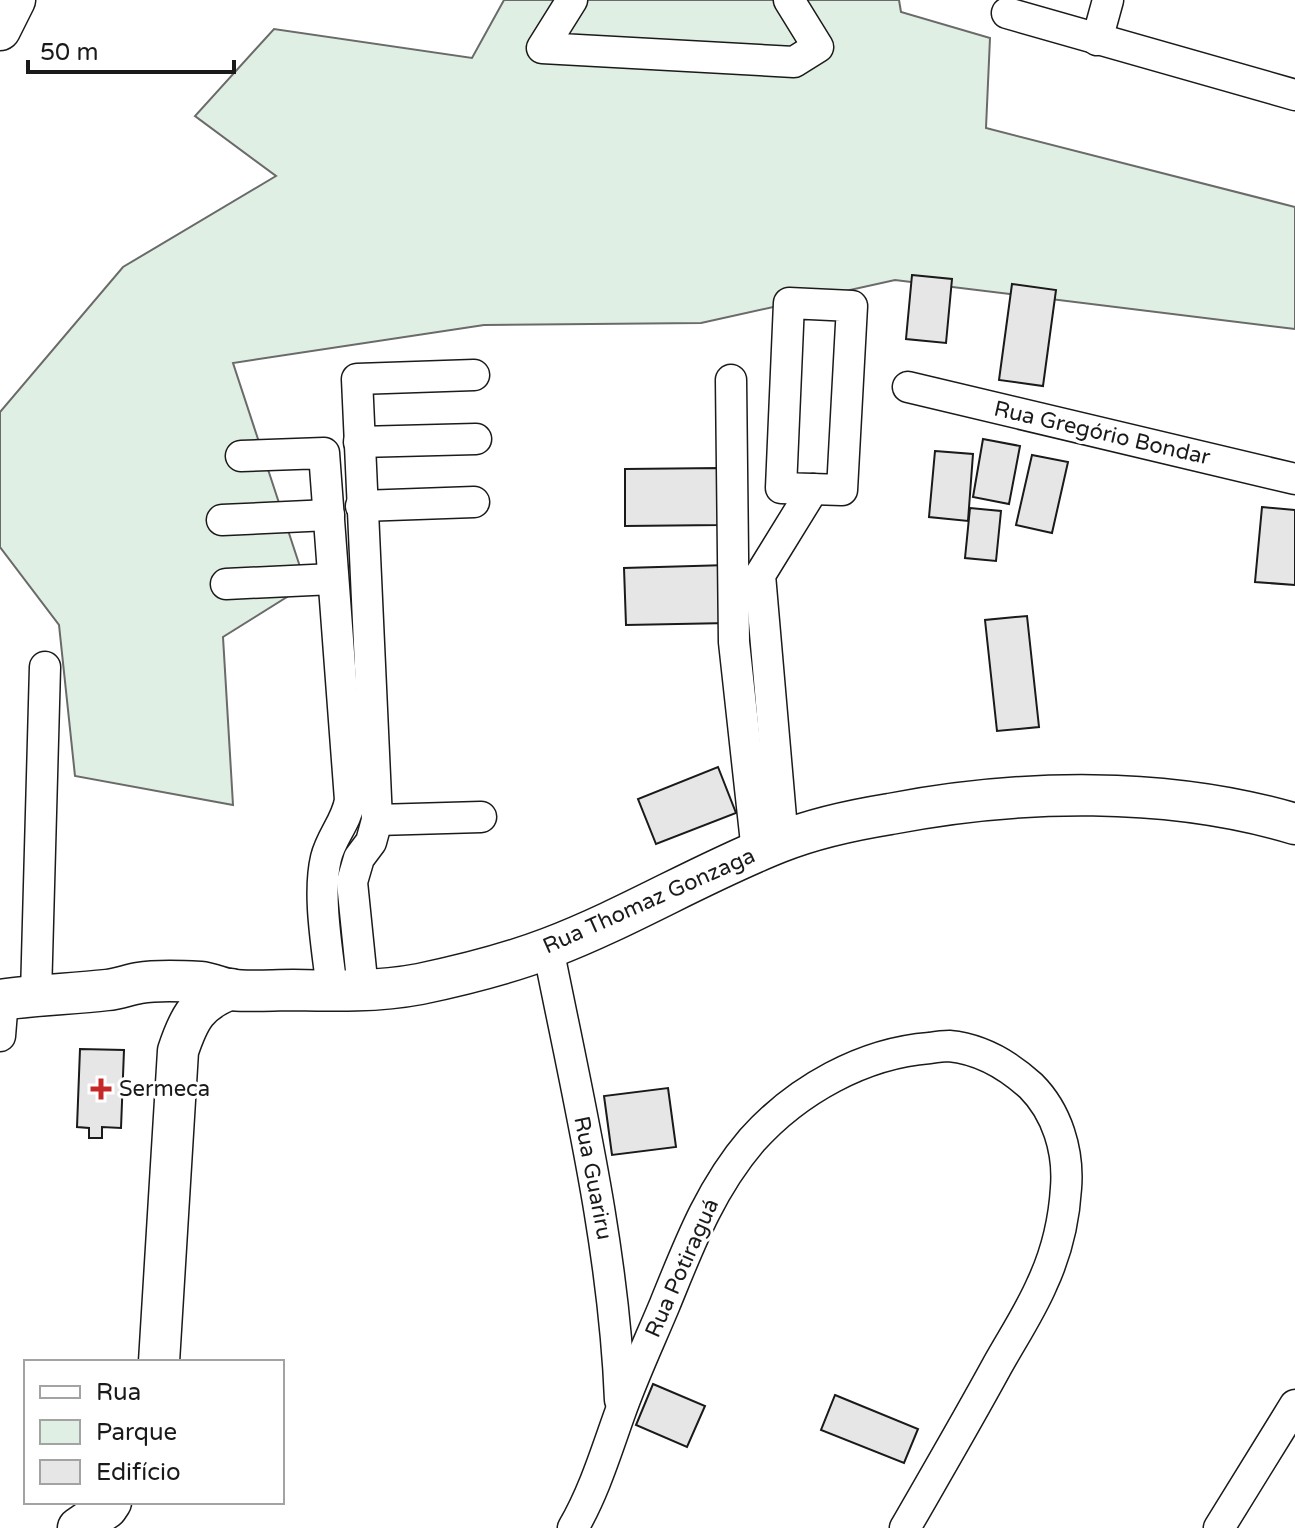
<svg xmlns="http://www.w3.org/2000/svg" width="1295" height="1528" font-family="'Varela Round',sans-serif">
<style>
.green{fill:#e0efe3;stroke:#6a6a6a;stroke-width:2}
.building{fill:#e6e6e6;stroke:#1a1a1a;stroke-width:2}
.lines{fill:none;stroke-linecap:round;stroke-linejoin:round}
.minor-casing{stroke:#1a1a1a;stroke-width:33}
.major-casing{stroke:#1a1a1a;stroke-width:43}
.minor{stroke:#fff;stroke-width:30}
.major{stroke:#fff;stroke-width:40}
.poi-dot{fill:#c62828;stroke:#fff;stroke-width:3}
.labels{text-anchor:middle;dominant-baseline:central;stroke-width:6;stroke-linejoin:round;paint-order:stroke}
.street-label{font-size:22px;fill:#1a1a1a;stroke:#fff}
.poi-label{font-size:22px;fill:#1a1a1a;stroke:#fff;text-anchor:start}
</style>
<rect width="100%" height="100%" fill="#fff"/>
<path class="green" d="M504 0H899L901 12 990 38 986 128 1295 207V329L895 280 701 323 484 325 233 363 306 585 223 637 233 805 75 776 59 625 0 547V412L123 267 276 176 195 116 274 29 472 58Z"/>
<g class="building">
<path d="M912 275 952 279 946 343 906 339Z"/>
<path d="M1012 284 1056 290 1043 386 999 380Z"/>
<path d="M983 439 1020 446 1009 504 973 497Z"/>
<path d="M935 451 973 454 968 521 929 517Z"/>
<path d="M1032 455 1068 462 1052 533 1016 525Z"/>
<path d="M720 468 721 525 625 526V469Z"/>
<path d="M1262 507 1295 510V585L1255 582Z"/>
<path d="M970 508 1001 511 996 561 965 558Z"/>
<path d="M728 565 729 623 626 625 624 568Z"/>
<path d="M1027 616 1039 727 997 731 985 620Z"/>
<path d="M718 767 736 813 656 844 638 799Z"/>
<path d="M80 1049 124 1050 121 1128 102 1127V1138H89V1128L77 1127Z"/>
<path d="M668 1088 676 1147 612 1155 604 1096Z"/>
<path d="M653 1384 705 1406 687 1447 636 1425Z"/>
<path d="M835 1395 918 1429 904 1463 821 1430Z"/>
</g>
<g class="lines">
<g class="minor-casing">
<g id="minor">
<path d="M572 0 542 48 794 62 818 47 789 0"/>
<path d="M1007 13 1295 95"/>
<path d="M1097 40 1108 0"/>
<path d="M789 303 852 306 842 490 781 488Z"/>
<path d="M731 380 734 642 757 852"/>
<path d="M908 387 1295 479"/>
<path d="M359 442 476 439"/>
<path d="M241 456 324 453 350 800C347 821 331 837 326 858 317 896 328 952 332 991"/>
<path d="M361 506 474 502"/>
<path d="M222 520 329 515"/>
<path d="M226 584 333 579"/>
<path d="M377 820 481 817"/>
<path d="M783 841 760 575 813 489"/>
<path d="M548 948C578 1098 614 1248 620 1400"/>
<path d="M363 990 352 882 359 858 371 842 377 820 357 379 474 375"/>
<path d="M36 995 45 667"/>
<path d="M0 1036 3 999"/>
<path d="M573 1528C594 1492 606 1452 620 1413 633 1376 650 1340 665 1304 689 1245 710 1189 752 1140 797 1090 863 1053 930 1048 936 1047 943 1046 949 1046 981 1049 1008 1065 1031 1086 1057 1112 1069 1151 1066 1188 1064 1221 1056 1254 1042 1284 1030 1312 1012 1339 997 1366 967 1421 936 1474 905 1528"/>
<path d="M1219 1528 1295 1405"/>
</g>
</g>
<g class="major-casing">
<g id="major">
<path d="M0 30 15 0"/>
<path d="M0 1000C36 995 71 994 107 990 118 989 128 985 139 983 156 980 183 981 200 982 211 983 221 988 232 990 252 992 273 990 293 990 335 991 378 992 420 984 463 975 507 964 549 948 628 918 701 873 780 842 815 828 853 820 890 814 1020 789 1167 786 1295 824"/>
<path d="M159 1362 178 1051C189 1018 197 1002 231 989"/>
<path d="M78 1528 107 1508 111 1502"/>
</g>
</g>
<use href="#minor" class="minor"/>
<use href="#major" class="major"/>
</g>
<path class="poi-dot" d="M97 1077h8v8h8v8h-8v8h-8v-8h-8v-8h8z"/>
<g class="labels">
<g class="street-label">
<text transform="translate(1102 433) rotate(13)">Rua Gregório Bondar</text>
<text transform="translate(649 901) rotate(-24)">Rua Thomaz Gonzaga</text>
<text transform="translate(593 1178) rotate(79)">Rua Guariru</text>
<text transform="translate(682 1268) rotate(-66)">Rua Potiraguá</text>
</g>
<g class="poi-label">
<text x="119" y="1089">Sermeca</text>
</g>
</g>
<rect x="24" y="1360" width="260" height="144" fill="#ffffff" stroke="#a3a3a3" stroke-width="2"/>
<rect x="40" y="1386" width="40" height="12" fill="#ffffff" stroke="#a3a3a3" stroke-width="2"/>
<text x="96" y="1400" font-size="24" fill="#1a1a1a">Rua</text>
<rect x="40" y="1420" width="40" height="24" fill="#e0efe3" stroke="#a3a3a3" stroke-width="2"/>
<text x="96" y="1440" font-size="24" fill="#1a1a1a">Parque</text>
<rect x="40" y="1460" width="40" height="24" fill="#e6e6e6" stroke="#a3a3a3" stroke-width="2"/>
<text x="96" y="1480" font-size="24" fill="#1a1a1a">Edifício</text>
<path d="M28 60v12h206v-12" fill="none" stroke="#1a1a1a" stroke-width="4"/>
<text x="40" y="60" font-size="24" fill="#1a1a1a" stroke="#ffffff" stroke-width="6" paint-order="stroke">50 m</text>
</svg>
